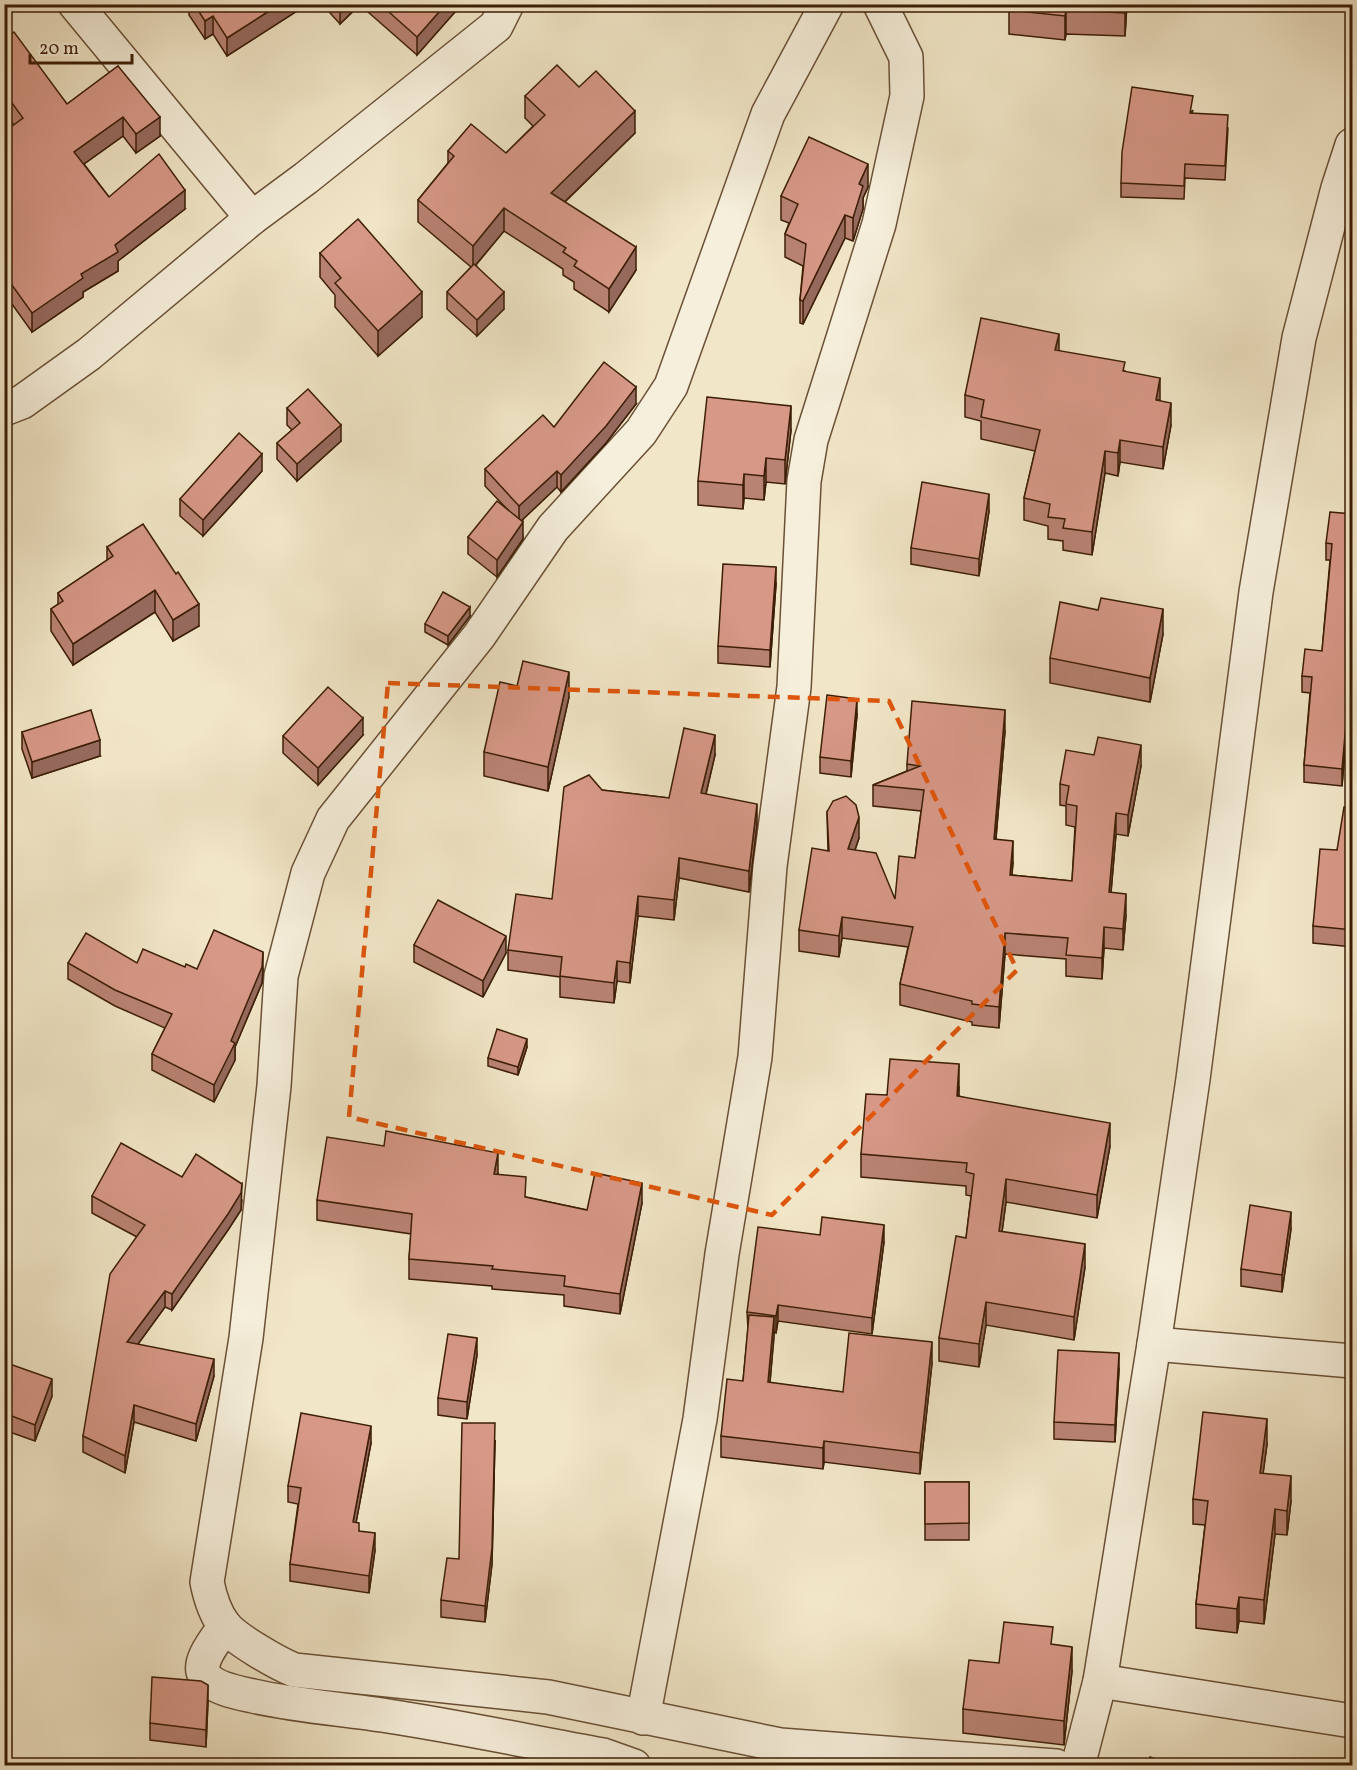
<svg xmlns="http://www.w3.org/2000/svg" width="1357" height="1770" font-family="Vollkorn,serif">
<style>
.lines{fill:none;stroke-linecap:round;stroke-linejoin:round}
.minor-casing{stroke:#6a5036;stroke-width:36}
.minor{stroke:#f6efdb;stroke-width:33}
.wall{fill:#b98374;stroke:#3d1e06;stroke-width:1.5}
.shaded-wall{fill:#966a5e;stroke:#3d1e06;stroke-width:1.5}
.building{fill:#d79887;stroke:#3d1e06;stroke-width:1.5}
.marked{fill:none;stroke:#df560c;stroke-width:4.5;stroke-dasharray:12 8;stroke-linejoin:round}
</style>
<rect width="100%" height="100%" fill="#f1e6c7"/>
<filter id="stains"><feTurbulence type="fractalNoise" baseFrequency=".00333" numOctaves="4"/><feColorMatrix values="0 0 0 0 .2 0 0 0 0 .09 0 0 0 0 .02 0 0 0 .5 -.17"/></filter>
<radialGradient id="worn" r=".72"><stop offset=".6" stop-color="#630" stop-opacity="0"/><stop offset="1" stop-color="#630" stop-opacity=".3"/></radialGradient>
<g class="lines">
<g class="minor-casing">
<g id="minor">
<path d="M75 4 252 218"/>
<path d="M827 4 768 114 671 386 641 432 553 528 479 636 333 819 308 873 281 976 274 1086 246 1338 207 1582C210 1597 215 1613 224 1625 235 1639 277 1663 294 1670L548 1697 780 1745 1056 1766"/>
<path d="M4 409 22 402 89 354 252 218 306 178 496 26 507 4"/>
<path d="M1154 1344 1352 1361"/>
<path d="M225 1626C218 1637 197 1661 204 1674 211 1688 239 1693 253 1696 297 1706 343 1709 388 1716 460 1727 531 1742 603 1755L634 1766"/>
<path d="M1100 1681 1352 1721"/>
<path d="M643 1718 700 1419 722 1254 755 1057 770 866 794 687 804 481 811 440 879 224 907 96 906 57 880 4"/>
<path d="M1078 1766 1100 1681 1154 1344 1193 1079 1256 592 1299 338 1338 188 1352 145"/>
</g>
</g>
<use href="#minor" class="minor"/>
</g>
<g class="wall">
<path d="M189 4H308L227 56 213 34 205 39 189 15Z"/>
<path d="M322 4H462L417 55 360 5 340 24Z"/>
<path d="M1127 4 1125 36 1066 34 1065 40 1009 34V10Z"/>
<path d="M4 27 67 104 118 66 160 136 136 153 123 136 84 164 109 197 185 209 118 261V271L83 292V297L32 332 4 293V132L14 125 4 111Z"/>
<path d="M579 87 635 133 565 202 636 270 609 312 574 289V282L563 275V269L504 231 476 265 504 309 477 336 447 309V292L471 267 418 222V200L448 163V151L506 153 533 126 525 118V96Z"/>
<path d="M1193 110 1192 113 1228 128 1225 180 1185 178 1184 199 1121 197V183Z"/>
<path d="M868 187 863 198V209L853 241 845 238 803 324 800 323V300L803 266 785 257V234L789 223 781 220V196Z"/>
<path d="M320 253 422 317 378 356 335 307V295L320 277Z"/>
<path d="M1059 351 1125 371 1160 401 1171 425 1163 469 1120 462 1118 476 1105 473 1092 555 1063 550V541L1048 539V526L1024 520V498L1035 451 981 439V421L965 417V395Z"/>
<path d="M636 404 606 443 561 492 557 487 521 521 523 539 497 577 468 554V537L508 510 485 486V469L554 427Z"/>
<path d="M287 408 341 441 297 481 277 459V443L292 430 287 425Z"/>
<path d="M791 430 785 484 766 482 764 500 744 498 743 509 698 505V481Z"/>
<path d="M262 471 203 536 180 516V499Z"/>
<path d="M989 511 979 576 911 564V548Z"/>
<path d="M1353 514V741L1346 739 1342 786 1304 782V765L1310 693 1302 692V676L1322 651 1330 560H1326V543Z"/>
<path d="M107 547 199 626 173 641 155 612 73 665 51 631V609L58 604V593L107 560Z"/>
<path d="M776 584 770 667 718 663V646Z"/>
<path d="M470 616 448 645 425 632V624Z"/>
<path d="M1163 634 1150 702 1050 683V658Z"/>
<path d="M517 686 569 697 548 791 484 776V752Z"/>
<path d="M857 715 851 777 820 773V757Z"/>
<path d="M1005 731 996 839 1013 862 1012 875 1072 881 1075 827 1066 825V806L1060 805V784L1141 766 1128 836 1116 834 1111 893 1126 915 1123 950 1104 948 1102 979 1066 976V959L1005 954 999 1028 972 1025V1022L900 1005V984L908 947 842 938 839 957 799 951V930L828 851 827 812 859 838 855 850 895 899 915 858 921 811 873 806V785L907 771V764Z"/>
<path d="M22 732 100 756 32 778 22 749Z"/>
<path d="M363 735 318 785 283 753V736Z"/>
<path d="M715 755 706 794 757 824 749 892 679 878 674 920 638 916 630 983 617 981 614 1003 560 997V977L508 970V950L552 899 602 790 669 798Z"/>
<path d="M1353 808V947L1313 943V926L1337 850Z"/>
<path d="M414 945 506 953 483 997 414 962Z"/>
<path d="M68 963H137L185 967 197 969H263L262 983 235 1047V1060L214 1102 152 1070V1054L165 1028 115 1006 68 979Z"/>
<path d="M527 1047 518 1075 488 1066V1058Z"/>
<path d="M959 1087V1096L1110 1146 1097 1218 1006 1202 1002 1232 1085 1267 1074 1340 986 1325 979 1367 939 1361V1338L966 1238 971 1196 966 1195V1186L861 1177V1154L887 1095Z"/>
<path d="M498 1173V1175L526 1197 587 1210 642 1203 620 1314 564 1306V1295L492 1289V1286L409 1279V1259L411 1234 317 1220V1200Z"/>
<path d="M182 1177 242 1200 241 1210 228 1230 172 1310 165 1307 138 1344 214 1376 196 1441 134 1422 125 1473 83 1452V1436L137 1237 92 1213V1196Z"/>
<path d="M1291 1229 1282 1292 1241 1286V1269Z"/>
<path d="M884 1242 872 1334 778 1321 776 1333 774 1332 770 1383 843 1392 932 1363 920 1474 824 1462 823 1469 721 1457V1436L743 1381 748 1329 747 1312Z"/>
<path d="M477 1355 467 1419 438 1415V1398Z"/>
<path d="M4 1362 52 1396 35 1441 4 1430Z"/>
<path d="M1119 1369 1115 1442 1054 1439V1422Z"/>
<path d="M495 1440 492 1564 485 1622 441 1617V1600L459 1559Z"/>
<path d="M371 1443 356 1522 359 1531 375 1550 369 1593 290 1581V1564L298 1504 288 1502V1486Z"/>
<path d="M1267 1444 1263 1473 1291 1501 1287 1535 1275 1534 1264 1624 1239 1621 1237 1633 1196 1628V1604L1205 1525 1193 1524V1499Z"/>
<rect x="925" y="1482" width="44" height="58"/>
<path d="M1053 1645 1072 1671 1064 1745 963 1733V1709L999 1663Z"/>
<path d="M208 1701 206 1747 150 1740V1723Z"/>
</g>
<g class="shaded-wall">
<path d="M280 4H308L227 56V38Z"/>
<path d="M341 4H360L340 24V6Z"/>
<path d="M446 4H462L417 55V37Z"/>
<path d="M1125 4H1127L1125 36Z"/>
<path d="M1066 10V34L1065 40V16Z"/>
<path d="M213 16V34L205 39V21Z"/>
<path d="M635 111V133L551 215V193Z"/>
<path d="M123 117V136L74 171V152Z"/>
<path d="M160 117V136L136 153V134Z"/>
<path d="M868 164V187L863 198V209L853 241V218L859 184Z"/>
<path d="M185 190V209L118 261V271L83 292V297L32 332V313L115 245Z"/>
<path d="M504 208V231L473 268V246Z"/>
<path d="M845 215V238L803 324V301Z"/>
<path d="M636 247V270L609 312V289Z"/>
<path d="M422 292V317L378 356V331Z"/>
<path d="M504 292V309L477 336V320Z"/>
<path d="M1059 334V357L1055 350Z"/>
<path d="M1160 378V400H1156Z"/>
<path d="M636 387V404L606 443 561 492V475Z"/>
<path d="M1171 403V425L1163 469V447Z"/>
<path d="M791 406V430L785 484V460Z"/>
<path d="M341 425V441L297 481V464Z"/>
<path d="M1120 440V462L1118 476V453Z"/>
<path d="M1105 451V473L1092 555V532Z"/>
<path d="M262 454V471L203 536V520Z"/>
<path d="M766 458V482L764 500V476Z"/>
<path d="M557 471V487L519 523V506Z"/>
<path d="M744 474V498L743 509V485Z"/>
<path d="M989 494V511L979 576V559Z"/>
<path d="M523 522V539L497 577V560Z"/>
<path d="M776 567V584L770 667V650Z"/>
<path d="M155 590V612L73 665V644Z"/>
<path d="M199 604V626L173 641V620Z"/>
<path d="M470 607V616L448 645V636Z"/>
<path d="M1163 609V634L1150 702V678Z"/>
<path d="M569 672V697L548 791V767Z"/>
<path d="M857 699V715L851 777V761Z"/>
<path d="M1005 710V731L994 860V839Z"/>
<path d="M363 718V735L318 785V768Z"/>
<path d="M1346 723V739L1342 786V769Z"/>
<path d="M715 735V755L701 814V793Z"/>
<path d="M100 740V756L32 778V762Z"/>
<path d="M1141 745V766L1128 836V815Z"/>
<path d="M757 804V824L749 892V871Z"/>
<path d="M1116 813V834L1109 914V892Z"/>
<path d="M859 817V838L848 870V849Z"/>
<path d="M1013 841V862L1010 896V875Z"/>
<path d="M679 858V878L674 920V900Z"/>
<path d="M1126 894V915L1123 950V929Z"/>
<path d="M638 896V916L630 983V963Z"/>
<path d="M842 917V938L839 957V936Z"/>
<path d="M1104 927V948L1102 979V958Z"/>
<path d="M1005 933V954L999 1028V1007Z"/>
<path d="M506 936V953L483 997V981Z"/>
<path d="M263 952V969L262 983 235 1047V1060L214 1102V1085Z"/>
<path d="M617 961V981L614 1003V983Z"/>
<path d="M527 1039V1047L518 1075V1067Z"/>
<path d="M959 1064V1087L957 1119V1096Z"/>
<path d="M1110 1123V1146L1097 1218V1195Z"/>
<path d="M498 1153V1173L494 1194V1174Z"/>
<path d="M1006 1179V1202L999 1254V1231Z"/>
<path d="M642 1183V1203L620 1314V1294Z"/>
<path d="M242 1184 241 1210 228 1230 172 1310V1294Z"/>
<path d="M1291 1212V1229L1282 1292V1275Z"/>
<path d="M884 1225V1242L872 1334V1318Z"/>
<path d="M1085 1244V1267L1074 1340V1317Z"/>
<path d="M165 1291V1307L127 1359V1342Z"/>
<path d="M986 1302V1325L979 1367V1344Z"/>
<path d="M778 1305V1321L776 1333V1316Z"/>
<path d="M774 1317V1338L768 1403V1382Z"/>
<path d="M477 1338V1355L467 1419V1402Z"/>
<path d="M932 1342V1363L920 1474V1453Z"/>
<path d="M1119 1353V1369L1115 1442V1425Z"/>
<path d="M214 1359V1376L196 1441V1424Z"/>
<path d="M52 1379V1396L35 1441V1425Z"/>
<path d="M134 1405V1422L125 1473V1456Z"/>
<path d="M1267 1419V1444L1260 1497V1473Z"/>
<path d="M371 1426V1443L353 1539V1522Z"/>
<path d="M495 1440 492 1564 485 1622V1606Z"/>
<path d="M824 1441V1462L823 1469V1448Z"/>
<path d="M1291 1476V1501L1287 1535V1511Z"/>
<path d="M1275 1509V1534L1264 1624V1600Z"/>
<path d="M375 1533V1550L369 1593V1576Z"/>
<path d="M1239 1597V1621L1237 1633V1609Z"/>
<path d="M1072 1647V1671L1064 1745V1721Z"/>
<path d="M208 1685V1701L206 1747V1730Z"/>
</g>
<g class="building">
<path d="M194 4H280L227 38 213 16 205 21Z"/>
<path d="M380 4H446L417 37Z"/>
<path d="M1010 4H1125V13L1066 10 1065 16 1009 10Z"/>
<path d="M4 27 10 35 14 32 67 104 118 66 160 117 136 134 123 117 74 152 109 197 159 154 185 190 115 245 118 252 81 274 83 278 32 313 4 274V132L23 118 4 92Z"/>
<path d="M557 65 579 87 596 71 635 111 551 193 636 247 609 289 574 266 577 261 563 252 566 248 504 208 473 246 418 200 454 156 448 151 471 124 506 153 545 115 525 96Z"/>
<path d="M1132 87 1193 96 1190 113 1228 115 1225 166 1185 164 1184 186 1121 183 1122 152Z"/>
<path d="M809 137 868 164 859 184 863 186 853 218 845 215 803 301 800 300 806 244 785 234 798 204 781 196Z"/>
<path d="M358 219 422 292 378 331 335 283 341 278 320 253Z"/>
<path d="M474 264 504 292 477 320 447 292Z"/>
<path d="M981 318 1059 334 1055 350 1125 362 1123 371 1160 378 1156 400 1171 403 1163 447 1120 440 1118 453 1105 451 1092 532 1063 528 1065 519 1048 517 1050 504 1024 498 1040 430 981 417 984 400 965 395Z"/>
<path d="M604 362 636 387 606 426 561 475 557 471 519 506 485 469 543 415 554 427Z"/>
<path d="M308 389 341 425 297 464 277 443 300 423 287 408Z"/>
<path d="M707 397 791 406 785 460 766 458 764 476 744 474 743 485 698 481Z"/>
<path d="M239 433 262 454 203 520 180 499Z"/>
<path d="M922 482 989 494 979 559 911 548Z"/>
<path d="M497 501 523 522 497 560 468 537Z"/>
<path d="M1330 512 1353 514V724L1346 723 1342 769 1304 765 1312 677 1302 676 1305 649 1322 651 1332 544 1326 543Z"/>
<path d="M143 524 176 574 178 572 199 604 173 620 155 590 73 644 51 609 63 601 58 593 113 556 107 547Z"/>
<path d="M723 564 776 567 770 650 718 646Z"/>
<path d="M443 592 470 607 448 636 425 624Z"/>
<path d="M1101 598 1163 609 1150 678 1050 658 1060 602 1098 610Z"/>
<path d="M523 661 569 672 548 767 484 752 500 682 517 686Z"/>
<path d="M328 687 363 718 318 768 283 736Z"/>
<path d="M827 695 857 699 851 761 820 757Z"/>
<path d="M912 701 1005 710 994 839 1013 841 1010 875 1072 881 1077 806 1066 804 1069 786 1060 784 1066 750 1094 755 1098 737 1141 745 1128 815 1116 813 1109 892 1126 894 1123 929 1104 927 1102 958 1066 955 1068 938 1005 933 999 1007 972 1004V1001L900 984 913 927 842 917 839 936 799 930 812 848 829 851 827 812 833 801 846 796 856 805 859 817 848 849 876 853 895 899 899 856 915 858 924 790 873 785 920 766 907 764Z"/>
<path d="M91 710 100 740 32 762 22 732Z"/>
<path d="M684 728 715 735 701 793 757 804 749 871 679 858 674 900 638 896 630 963 617 961 614 983 560 976 562 957 508 950 516 894 552 899 564 787 589 775 602 790 669 798Z"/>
<path d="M1344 807 1353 808V930L1313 926 1320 849 1337 850Z"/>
<path d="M438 900 506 936 483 981 414 945Z"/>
<path d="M214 930 263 952 262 967 231 1041 235 1043 214 1085 152 1054 172 1014 115 990 68 963 86 933 137 963 143 949 185 967 186 964 197 969Z"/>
<path d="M497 1029 527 1039 518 1067 488 1058Z"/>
<path d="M890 1059 959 1064 957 1096 1110 1123 1097 1195 1006 1179 999 1231 1085 1244 1074 1317 986 1302 979 1344 939 1338 956 1236 966 1238 974 1174 966 1172 967 1163 861 1154 866 1094 887 1095Z"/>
<path d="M386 1131 498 1153 494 1174 526 1177 525 1197 587 1210 595 1173 642 1183 620 1294 564 1286 565 1276 492 1269 493 1266 409 1259 412 1214 317 1200 327 1137 384 1146Z"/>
<path d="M121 1143 182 1177 196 1154 242 1184 241 1193 228 1214 172 1294 165 1291 127 1342 214 1359 196 1424 134 1405 125 1456 83 1436 110 1274 145 1225 92 1196Z"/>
<path d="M1250 1205 1291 1212 1282 1275 1241 1269Z"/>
<path d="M822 1217 884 1225 872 1318 778 1305 776 1316 747 1312 758 1227 820 1235Z"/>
<path d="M749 1315 774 1317 768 1382 843 1392 849 1333 932 1342 920 1453 824 1441 823 1448 721 1436 727 1379 743 1381Z"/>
<path d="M448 1334 477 1338 467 1402 438 1398Z"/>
<path d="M1058 1350 1119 1353 1115 1425 1054 1422Z"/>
<path d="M4 1362 52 1379 35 1425 4 1413Z"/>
<path d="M1203 1412 1267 1419 1260 1473 1291 1476 1287 1511 1275 1509 1264 1600 1239 1597 1237 1609 1196 1604 1208 1501 1193 1499Z"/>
<path d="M301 1413 371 1426 353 1522 359 1523V1531L375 1533 369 1576 290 1564 301 1488 288 1486Z"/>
<path d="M462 1423H495L492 1548 485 1606 441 1600 447 1558 459 1559Z"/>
<path d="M925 1482H969V1523L925 1524Z"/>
<path d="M1004 1622 1053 1627 1051 1644 1072 1647 1064 1721 963 1709 969 1660 999 1663Z"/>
<path d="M152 1677 201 1681 208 1685 206 1730 150 1723Z"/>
<path d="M1150 1757 1176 1766H1148Z"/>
</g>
<path class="marked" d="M388 683 889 701 1017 970 772 1215 349 1117Z"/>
<rect width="1357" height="1770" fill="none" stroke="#f1e6c7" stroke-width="24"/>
<rect x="6" y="6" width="1345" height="1758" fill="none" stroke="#3d1e06" stroke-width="3"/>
<rect x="12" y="12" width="1333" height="1746" fill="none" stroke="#3d1e06" stroke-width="1.5"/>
<path d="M30 54v9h102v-9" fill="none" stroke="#3d1e06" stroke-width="3"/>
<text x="39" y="54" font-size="18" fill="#3d1e06" stroke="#f6efdb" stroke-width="4.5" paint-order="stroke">20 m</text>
<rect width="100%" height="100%" filter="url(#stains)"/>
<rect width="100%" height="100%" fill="url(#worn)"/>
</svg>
